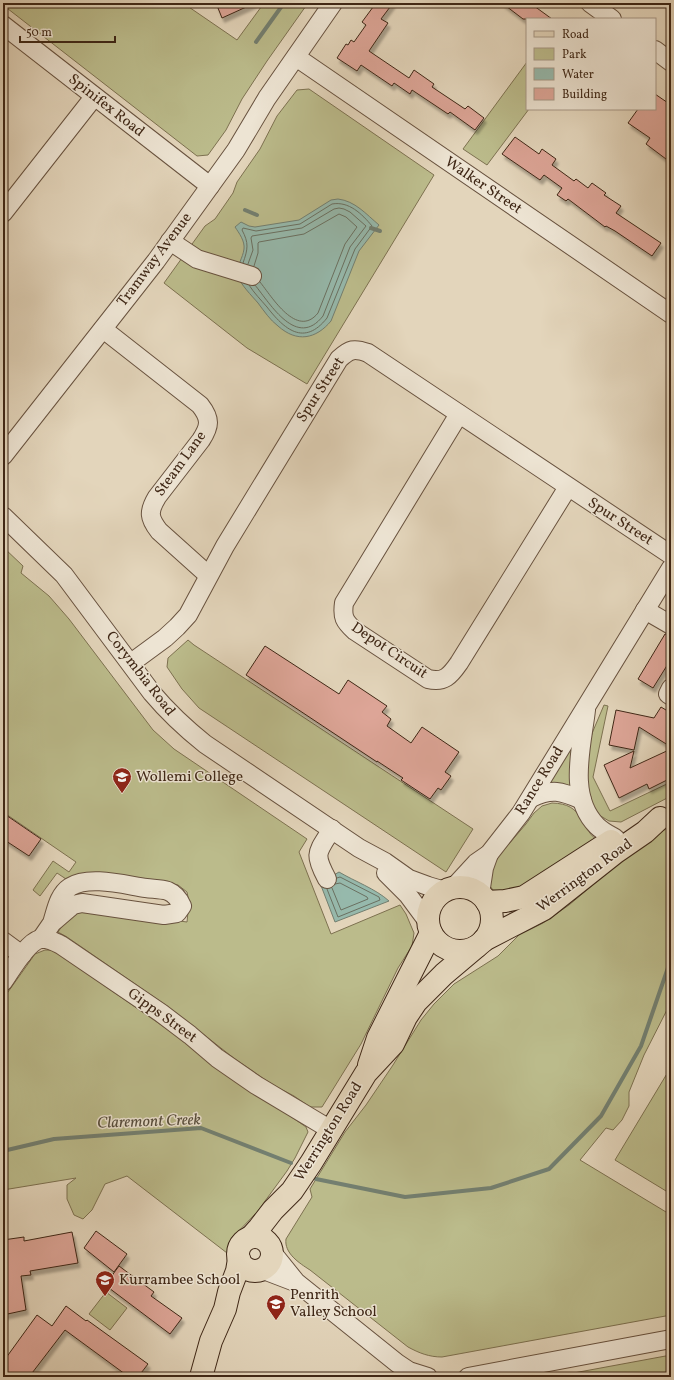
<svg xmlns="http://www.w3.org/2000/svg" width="674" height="1380" font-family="Vollkorn,serif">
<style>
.green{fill:#bbbb8b;stroke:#7d7150}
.water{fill:#96b9ac;stroke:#737f70}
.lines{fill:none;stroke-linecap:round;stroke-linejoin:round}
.shore{stroke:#6a7061;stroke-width:1}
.stream{stroke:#737f70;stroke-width:4}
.building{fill:#dda597;stroke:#3f2716;filter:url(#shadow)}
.minor-casing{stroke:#68523f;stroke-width:20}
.major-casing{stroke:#3f2716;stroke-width:24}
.minor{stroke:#ede4d3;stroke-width:18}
.major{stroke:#e3d5bb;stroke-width:22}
.labels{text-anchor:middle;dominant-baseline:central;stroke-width:3;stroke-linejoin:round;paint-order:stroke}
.street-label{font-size:15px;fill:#3f2716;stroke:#ede4d3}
.poi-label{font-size:15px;fill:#3f2716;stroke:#ede4d3;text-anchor:start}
.water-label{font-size:16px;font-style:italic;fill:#554c3c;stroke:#ede4d3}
</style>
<defs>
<filter id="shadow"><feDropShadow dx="2.5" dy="4.5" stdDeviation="1" flood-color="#0004"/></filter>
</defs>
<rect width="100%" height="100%" fill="#e3d5bb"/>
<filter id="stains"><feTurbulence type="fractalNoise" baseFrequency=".005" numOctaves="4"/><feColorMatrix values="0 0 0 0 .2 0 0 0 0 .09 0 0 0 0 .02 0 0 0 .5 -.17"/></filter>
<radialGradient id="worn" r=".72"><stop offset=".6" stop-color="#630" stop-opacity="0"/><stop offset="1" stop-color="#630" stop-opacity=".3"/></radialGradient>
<g class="green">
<path d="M3 3H183L237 40 264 3H308L267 61 242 99 226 130 208 155 197 156 3 5Z"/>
<path d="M527 62V109H529L487 165 463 149Z"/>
<path d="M309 89 434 175 307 384 247 348 164 283 205 226 215 219 233 193 237 182 260 149 277 116 297 90Z"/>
<path d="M3 547 23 566 21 573 49 596 69 619 153 730 174 749 307 839 299 852 331 934 400 905 406 914 414 933 412 946 398 968 361 1044 322 1107H310L294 1096 275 1086 264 1079 235 1059 167 1006 67 937 58 932 69 916 80 908 187 922 189 902 187 892 178 885 112 874 69 881 57 873 40 896 33 890 53 861 69 872 76 862 3 812Z"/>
<path d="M188 640 194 645 473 829 446 872 199 708 182 689 167 667 168 658Z"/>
<path d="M604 705 608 706 593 777 610 811 671 782V796L621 822 609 821 599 815 593 807 586 790 589 743 593 731Z"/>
<path d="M572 746 573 790 547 788Z"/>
<path d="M552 803C585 804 577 825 598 841L527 885 508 891 493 890 490 886 493 864 496 859 526 824 534 813 542 806Z"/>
<path d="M671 826V1002L644 1055 629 1092V1106L622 1120 613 1130 606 1128 580 1160 671 1215V1315L442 1357C429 1357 419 1353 408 1347L310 1270C299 1263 284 1253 286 1239L312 1197 310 1189 345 1132 366 1105 393 1065 421 1020 434 1004 454 984 498 956 519 935 543 923 569 905 620 862 659 833Z"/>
<path d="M45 950H51L56 952 177 1036 252 1093 280 1109 306 1127 308 1132 295 1158 287 1171 257 1212 231 1239 227 1253 127 1176 105 1184 92 1210 83 1219 74 1215 67 1199V1185L76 1178 3 1190V999L35 954Z"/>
<path d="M671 1067V1194L615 1160Z"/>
<path d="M106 1292 127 1308 110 1330 89 1314Z"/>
<path d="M671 1355V1377H552Z"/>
</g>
<g class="water">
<path d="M338 199C355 201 366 214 379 225L359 251 331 321C316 339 297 343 278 326 270 320 264 311 258 303 252 296 240 284 238 276 236 266 243 258 244 249 245 241 239 233 235 227L241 222 249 226 255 227 299 220 331 200Z"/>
<path d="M339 872C354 881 376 889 389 901L335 922 320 883Z"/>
</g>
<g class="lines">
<g class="shore">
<path d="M243 263C248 249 249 243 242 230L243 228 256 231 300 224 332 204C349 201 362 214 372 226L355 249 327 318C304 347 284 329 267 307 261 300 254 293 249 285"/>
<path d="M248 264 253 250 251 238 252 236 302 228 334 209 339 208 344 209 350 212 366 226 350 247 323 316C297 349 271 305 255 285"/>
<path d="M254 266 258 253V243L259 242 304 234 339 214 346 217 357 227 345 244 318 313C297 339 272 297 260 282"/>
<path d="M332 888 341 910 368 899 367 897 340 883 335 884"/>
<path d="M327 889 338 917 380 900 379 897 340 877 337 878"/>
</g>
<g class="stream">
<path d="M256 42 284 3"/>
<path d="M245 210 257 215"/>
<path d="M371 228 380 231"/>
<path d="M3 1151 54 1139 201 1128 291 1163"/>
<path d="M316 1179 405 1197 491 1188 549 1169 601 1116 641 1046 671 959"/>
</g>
</g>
<g class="building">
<path d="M216 3H255L222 18Z"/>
<path d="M376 3H393L381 19 388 23 369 51 409 78 414 70 434 84 432 87 465 109 468 106 484 118 475 130 450 112 448 114 412 90 410 94 394 83 392 86 361 65 357 71 337 58 346 44 348 45 351 40 354 42 366 25 362 22Z"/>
<path d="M502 3H530L552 19H523Z"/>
<path d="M655 94 671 105V153L666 159 646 144 650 138 628 123 638 109H655Z"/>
<path d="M515 137 539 154 542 149 556 159 552 165 574 181 576 179 588 188 592 183 606 193 604 195 621 206 616 213 661 243 652 256 615 231 606 226 605 227 568 199 566 201 557 195 562 188 544 175 540 180 502 154Z"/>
<path d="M665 634 671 635V659L653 688 638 679Z"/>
<path d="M265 646 339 694 348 680 387 706 382 712 391 719 387 726 411 743 422 727 459 752 445 772 451 776 441 790 438 788 430 799 401 780 403 778 377 761V762L246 675Z"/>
<path d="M661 707 671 713V747L639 727 634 750 609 745 616 710 654 718Z"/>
<path d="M671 749V778L649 789 647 784 619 798 604 765 634 751 630 768Z"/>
<path d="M3 813 41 839 29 856 3 839Z"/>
<path d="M96 1231 127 1254 114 1272 84 1248Z"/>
<path d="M72 1232 78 1263 30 1271 31 1275 21 1276 26 1310 3 1315V1240L24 1237V1241Z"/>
<path d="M119 1266 154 1292 151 1296 182 1318 170 1334 105 1285Z"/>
<path d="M66 1306 86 1321 87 1320 148 1364 138 1377H129L65 1330 29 1377H3V1362L37 1315 52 1326Z"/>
</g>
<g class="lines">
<g class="minor-casing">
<g id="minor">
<path d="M590 3 612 19"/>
<path d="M3 25 210 186"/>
<path d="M655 50 671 62"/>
<path d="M296 57 671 314"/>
<path d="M3 213 94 97"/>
<path d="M170 241 197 259 252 276"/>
<path d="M103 329 200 405C211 419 210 426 201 440L157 497C148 512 149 518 159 531L208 575"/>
<path d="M459 414 344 603C342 617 344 621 355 631L428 679C444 683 450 676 459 663L568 487"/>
<path d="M3 456 156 261 236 150 267 98 333 3"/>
<path d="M3 516 64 575 152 693C168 712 185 728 205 744L359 848 385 862 409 879 428 886 445 891"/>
<path d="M645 610 671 625"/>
<path d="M131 663 165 638 177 627 188 615 225 546 339 359C350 349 354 348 368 353L671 555"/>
<path d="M671 688 668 694 671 696"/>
<path d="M586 710C582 746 567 796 597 826 602 831 608 834 615 838"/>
<path d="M531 798C552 788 561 791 582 800"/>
<path d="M386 873 408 895 428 922"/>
<path d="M327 879C313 853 317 853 332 829"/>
<path d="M453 888 476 863 489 854 521 813 671 568"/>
<path d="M480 894 484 868 489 854"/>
<path d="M41 939 52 923 73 905 82 903 164 915 177 913 182 906C179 899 175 894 168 891 161 889 153 889 146 888 125 885 89 875 70 887 58 895 56 911 52 923"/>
<path d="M3 941 22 955"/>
<path d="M3 982C11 971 26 943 40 939 47 938 55 942 61 945L161 1013 190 1035 217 1058 256 1085 331 1130"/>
<path d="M271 1251 296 1282 397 1363 409 1371 428 1377"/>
<path d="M261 1269 295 1282"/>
<path d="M468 1377 671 1339"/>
</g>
</g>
<g class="major-casing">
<g id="major">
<circle cx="460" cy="919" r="32"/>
<path d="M487 902 505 901 524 897 611 841"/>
<path d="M484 940 544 909 616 852 645 832 660 818"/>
<path d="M369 1065 378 1038 431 933"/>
<path d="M251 1237 259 1228 273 1210 292 1191 311 1163 366 1073 393 1044 406 1017 416 1002 444 974 476 947"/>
<circle cx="255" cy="1254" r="17"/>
<path d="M201 1377 211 1341 225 1309 229 1292 237 1271 239 1259"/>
</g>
</g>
<use href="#minor" class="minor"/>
<use href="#major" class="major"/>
</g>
<defs>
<g id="school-pin" transform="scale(1)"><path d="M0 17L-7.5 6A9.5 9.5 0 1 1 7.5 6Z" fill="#8f2418" stroke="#ede4d3"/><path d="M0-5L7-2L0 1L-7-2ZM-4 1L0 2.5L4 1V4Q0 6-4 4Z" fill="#fff"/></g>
</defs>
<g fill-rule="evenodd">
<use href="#school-pin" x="122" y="777"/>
<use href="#school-pin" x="105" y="1280"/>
<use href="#school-pin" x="276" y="1304"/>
</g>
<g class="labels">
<g class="street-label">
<text transform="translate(106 106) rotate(38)">Spinifex Road</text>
<text transform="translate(483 186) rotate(34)">Walker Street</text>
<text transform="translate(155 260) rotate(-53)">Tramway Avenue</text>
<text transform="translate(321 390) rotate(-57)">Spur Street</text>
<text transform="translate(181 464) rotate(-54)">Steam Lane</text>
<text transform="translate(620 522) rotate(33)">Spur Street</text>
<text transform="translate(389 651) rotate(34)">Depot Circuit</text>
<text transform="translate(140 674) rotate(52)">Corymbia Road</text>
<text transform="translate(540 781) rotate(-58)">Rance Road</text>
<text transform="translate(585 876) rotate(-36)">Werrington Road</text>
<text transform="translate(162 1016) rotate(36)">Gipps Street</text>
<text transform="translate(329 1132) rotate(-58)">Werrington Road</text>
</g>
<g class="poi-label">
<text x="136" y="777">Wollemi College</text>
<text x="119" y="1280">Kurrambee School</text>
<text x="290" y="1295">Penrith<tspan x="290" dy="17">Valley School</tspan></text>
</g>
<g class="water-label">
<text transform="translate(149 1122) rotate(-2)">Claremont Creek</text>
</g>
</g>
<rect width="674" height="1380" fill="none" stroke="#e3d5bb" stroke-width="16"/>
<rect x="4" y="4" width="666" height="1372" fill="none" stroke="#3f2716" stroke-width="2"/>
<rect x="8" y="8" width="658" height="1364" fill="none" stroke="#3f2716"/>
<rect x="526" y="18" width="130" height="92" fill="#ede4d3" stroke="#a79887"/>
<rect x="534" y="31" width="20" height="6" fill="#e3d5bb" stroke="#a79887"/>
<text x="562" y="38" font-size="12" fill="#3f2716">Road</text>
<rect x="534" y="48" width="20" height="12" fill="#bbbb8b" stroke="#a79887"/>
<text x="562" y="58" font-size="12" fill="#3f2716">Park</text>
<rect x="534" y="68" width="20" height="12" fill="#96b9ac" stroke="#a79887"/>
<text x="562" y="78" font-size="12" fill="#3f2716">Water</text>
<rect x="534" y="88" width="20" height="12" fill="#dda597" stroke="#a79887"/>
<text x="562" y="98" font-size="12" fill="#3f2716">Building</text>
<path d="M20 36v6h95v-6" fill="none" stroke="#3f2716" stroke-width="2"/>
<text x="26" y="36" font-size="12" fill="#3f2716" stroke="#ede4d3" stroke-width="3" paint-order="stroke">50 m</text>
<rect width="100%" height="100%" filter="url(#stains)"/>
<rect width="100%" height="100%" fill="url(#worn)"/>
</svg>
